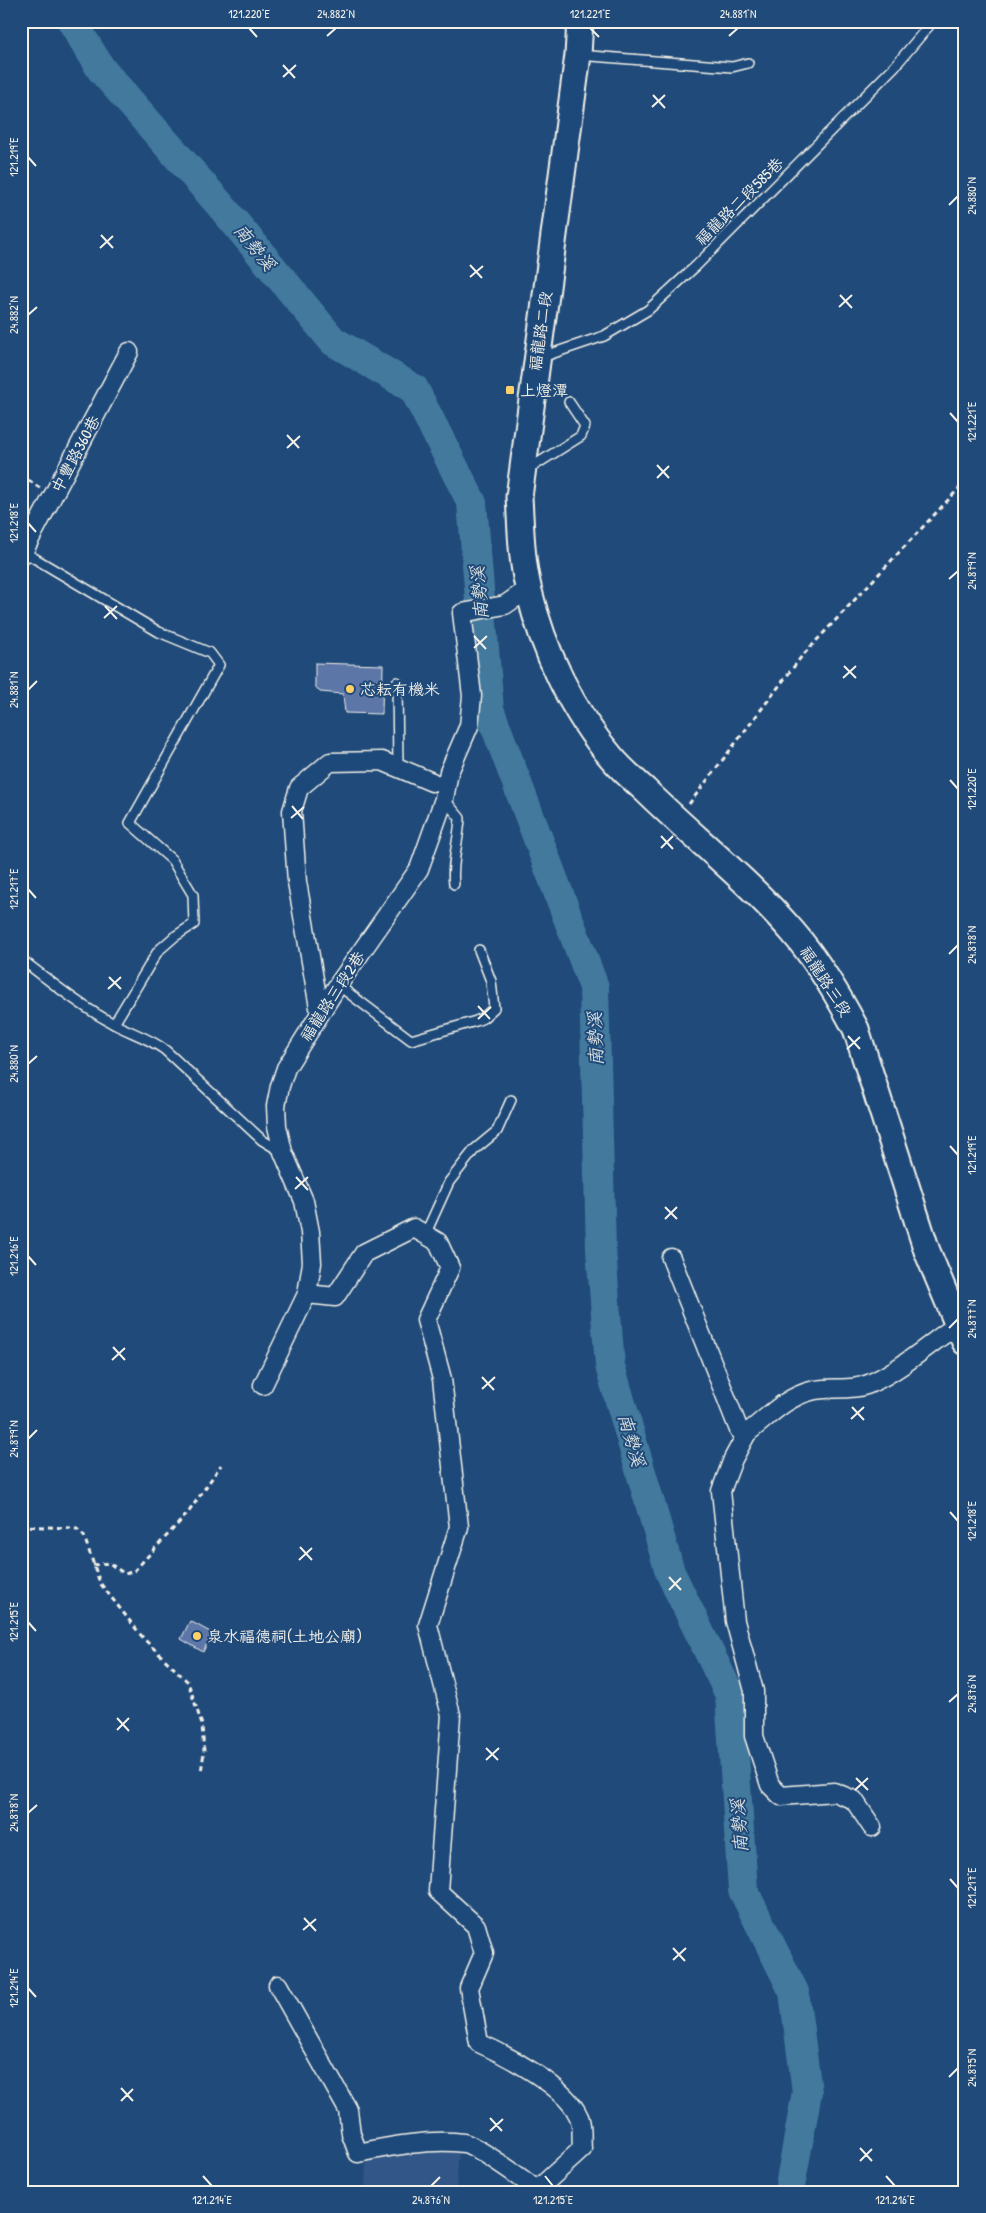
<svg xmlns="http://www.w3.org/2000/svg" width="986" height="2213" font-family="'Patrick Hand','LXGW WenKai TC',sans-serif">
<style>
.built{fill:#315788}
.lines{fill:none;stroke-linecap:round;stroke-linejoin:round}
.river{stroke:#42799d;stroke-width:30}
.building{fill:#5c76a8;stroke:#f4f1e8}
.lane-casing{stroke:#f4f1e8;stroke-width:12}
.street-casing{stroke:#f4f1e8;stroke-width:21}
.secondary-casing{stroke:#f4f1e8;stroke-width:29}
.path{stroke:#f4f1e8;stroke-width:3;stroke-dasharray:5 4;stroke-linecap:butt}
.lane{stroke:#1f4a7a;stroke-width:9}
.street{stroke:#1f4a7a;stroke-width:18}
.secondary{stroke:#1f4a7a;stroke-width:25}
.ticks{fill:none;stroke:#f4f1e8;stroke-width:2}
.poi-dot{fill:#ffd166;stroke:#1f4a7a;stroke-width:2}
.labels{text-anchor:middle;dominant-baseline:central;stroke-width:4;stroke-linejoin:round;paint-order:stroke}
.street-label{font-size:16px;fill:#f4f1e8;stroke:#1f4a7a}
.poi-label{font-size:16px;fill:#f4f1e8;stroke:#1f4a7a;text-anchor:start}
.water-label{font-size:18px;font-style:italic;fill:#d9dfdd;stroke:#1f4a7a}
.neatline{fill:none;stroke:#f4f1e8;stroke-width:2}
.ticks-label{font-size:12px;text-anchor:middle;fill:#f4f1e8}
</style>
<rect width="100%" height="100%" fill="#1f4a7a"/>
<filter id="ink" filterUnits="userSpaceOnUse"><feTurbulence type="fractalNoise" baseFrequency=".02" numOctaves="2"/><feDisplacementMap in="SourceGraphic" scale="10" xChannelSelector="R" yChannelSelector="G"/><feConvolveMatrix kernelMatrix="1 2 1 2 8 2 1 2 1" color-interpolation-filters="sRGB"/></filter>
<g filter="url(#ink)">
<path class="built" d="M459 2149 456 2191 458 2192H365L366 2157Z"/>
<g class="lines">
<path class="river" d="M72 21 101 69 222 207 333 341 414 389 472 503 489 709 594 987 601 1250 610 1366 670 1572 730 1695 743 1890 794 1992 807 2092 789 2192"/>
</g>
<g class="building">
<path d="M315 663 383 665 382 714 345 713 343 694 320 692 315 686Z"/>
<path d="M190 1621 212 1633 203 1652 181 1639Z"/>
</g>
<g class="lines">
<g class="lane-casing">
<g id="lane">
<path d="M578 55 732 67 748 63"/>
<path d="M539 358 604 336 648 310 697 265 895 66 933 21"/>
<path d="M527 470 581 436 585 426 569 402"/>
<path d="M24 552 159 632 210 653 219 665 130 823 172 860 193 895 194 924 174 937 158 951 114 1024"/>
<path d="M397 682 398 768"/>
<path d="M444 799 460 818C459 840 451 864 454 884"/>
<path d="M21 959C51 982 80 1006 114 1024 131 1033 149 1038 165 1050L262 1140 282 1152"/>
<path d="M338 985 411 1040 476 1021 483 1018 494 1008 491 981 479 950"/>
<path d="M425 1235 449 1182 474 1150 497 1131 511 1100"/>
</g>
</g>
<g class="street-casing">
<g id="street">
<path d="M21 556 129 352"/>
<path d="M320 1013 297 882 292 811 299 788 330 762 382 761 432 782"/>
<path d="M671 1258 739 1430 747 1433C767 1418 786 1397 811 1391 830 1386 853 1392 871 1383 902 1369 929 1344 957 1325"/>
<path d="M307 1294 335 1297 364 1253 414 1228 438 1242 450 1268 426 1320 442 1379 459 1527 428 1625 451 1715 438 1891 476 1926 484 1953 469 1988 479 2043C508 2056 565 2086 578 2115 583 2123 581 2139 582 2149L537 2190"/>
<path d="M263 1385 307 1294 312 1263 310 1232 304 1201 283 1152 277 1126 276 1106 280 1086 286 1068 338 985 419 869 444 799 449 772 469 726 472 696 462 613 505 605 528 589"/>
<path d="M747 1433 733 1459 721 1491 735 1621 754 1691V1736L770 1785 781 1796 834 1792 854 1800 872 1827"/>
<path d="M278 1985 348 2110 351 2134 358 2153C391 2146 430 2139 464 2143 475 2145 530 2183 538 2192"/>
</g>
</g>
<g class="secondary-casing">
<path id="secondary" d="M580 21 578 55 519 497C521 528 521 560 529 591 543 649 572 712 612 758 622 770 634 780 645 790 693 837 748 880 792 931 818 961 838 995 856 1029L927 1251 965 1342"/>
</g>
<g class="path">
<path d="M21 475 40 488"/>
<path d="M689 804 802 656 965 482"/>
<path d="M21 1526 71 1528 77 1529 84 1536 100 1583 144 1639 188 1682 202 1725 204 1752 201 1772"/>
<path d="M93 1565 109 1563 125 1574 134 1571 188 1513 221 1465"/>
</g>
<use href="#lane" class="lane"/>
<use href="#street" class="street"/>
<use href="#secondary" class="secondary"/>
</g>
</g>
<path class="ticks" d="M249 28 257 37M590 28 599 37M327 36 336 28M729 36 738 28M283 65 295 78M283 77 296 65M653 95 665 108M652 107 665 95M28 157 36 166M949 205 958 196M101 235 113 248M100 248 113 236M470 265 482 278M470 277 483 266M840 295 852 308M839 307 852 295M28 315 37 307M950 413 958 422M287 435 299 448M287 448 300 436M657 465 669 478M657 478 669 466M28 523 36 532M949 579 958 571M105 606 117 619M104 618 117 606M474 636 486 649M474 648 487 636M844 666 856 678M843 678 856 666M28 690 37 681M950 780 958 789M292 806 303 819M291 818 304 807M661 836 673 849M661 848 673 836M28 889 36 898M949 954 958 945M109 977 121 989M108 989 121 977M478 1006 490 1019M478 1019 491 1007M848 1036 860 1049M847 1049 860 1037M28 1064 37 1056M950 1146 958 1155M296 1177 308 1190M295 1189 308 1177M665 1207 677 1219M665 1219 677 1207M28 1256 36 1265M949 1328 958 1319M113 1347 125 1360M112 1360 125 1348M482 1377 494 1390M482 1389 495 1377M852 1407 864 1420M851 1419 864 1407M28 1439 37 1430M950 1512 958 1521M300 1547 312 1560M299 1560 312 1548M669 1577 681 1590M669 1590 681 1578M28 1622 36 1631M949 1702 958 1694M117 1718 129 1731M117 1730 129 1718M486 1748 498 1760M486 1760 499 1748M856 1778 868 1790M855 1790 868 1778M28 1813 37 1805M950 1879 958 1888M304 1918 316 1931M303 1930 316 1919M673 1948 685 1961M673 1960 686 1948M28 1988 36 1997M949 2077 958 2068M121 2088 133 2101M121 2101 133 2089M490 2118 502 2131M490 2131 503 2119M860 2148 872 2161M860 2161 872 2149M203 2176 212 2186M545 2176 553 2186M886 2176 895 2186M431 2186 440 2177"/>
<g class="poi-dot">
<rect x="505" y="385" width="10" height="10" rx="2.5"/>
<circle cx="350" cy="689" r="5"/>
<circle cx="197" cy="1636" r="5"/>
</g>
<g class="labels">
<g class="street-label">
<text transform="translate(739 201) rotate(-45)">福龍路二段585巷</text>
<text transform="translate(540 331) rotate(-82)">福龍路二段</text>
<text transform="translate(75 454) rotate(-62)">中豐路360巷</text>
<text transform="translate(826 981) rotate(57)">福龍路三段</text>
<text transform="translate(332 996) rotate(-57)">福龍路三段2巷</text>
</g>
<g class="poi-label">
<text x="520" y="390">上燈潭</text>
<text x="360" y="689">芯耘有機米</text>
<text x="207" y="1636">泉水福德祠(土地公廟)</text>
</g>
<g class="water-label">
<text transform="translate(255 247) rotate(51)">南勢溪</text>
<text transform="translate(479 593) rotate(-95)">南勢溪</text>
<text transform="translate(595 1039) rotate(-92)">南勢溪</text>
<text transform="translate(632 1440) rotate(74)">南勢溪</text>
<text transform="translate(739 1826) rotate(-94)">南勢溪</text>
</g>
</g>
<rect width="986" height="2213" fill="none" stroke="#1f4a7a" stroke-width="55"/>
<rect x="28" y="28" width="930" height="2158" class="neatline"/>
<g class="ticks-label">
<text x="249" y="18">121.220°E</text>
<text x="336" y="18">24.882°N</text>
<text x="590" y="18">121.221°E</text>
<text x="738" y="18">24.881°N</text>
<text transform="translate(14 157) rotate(-90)" y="4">121.219°E</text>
<text transform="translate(972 196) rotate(-90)" y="4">24.880°N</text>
<text transform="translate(14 315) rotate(-90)" y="4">24.882°N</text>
<text transform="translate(972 422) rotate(-90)" y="4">121.221°E</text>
<text transform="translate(14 523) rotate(-90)" y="4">121.218°E</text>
<text transform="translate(972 571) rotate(-90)" y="4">24.879°N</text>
<text transform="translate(14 690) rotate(-90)" y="4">24.881°N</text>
<text transform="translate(972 789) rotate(-90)" y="4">121.220°E</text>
<text transform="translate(14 889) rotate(-90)" y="4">121.217°E</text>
<text transform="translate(972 945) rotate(-90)" y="4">24.878°N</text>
<text transform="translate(14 1064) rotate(-90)" y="4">24.880°N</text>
<text transform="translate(972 1155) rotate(-90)" y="4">121.219°E</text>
<text transform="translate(14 1256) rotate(-90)" y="4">121.216°E</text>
<text transform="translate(972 1319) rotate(-90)" y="4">24.877°N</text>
<text transform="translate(14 1439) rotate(-90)" y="4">24.879°N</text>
<text transform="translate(972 1521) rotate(-90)" y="4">121.218°E</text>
<text transform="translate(14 1622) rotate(-90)" y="4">121.215°E</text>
<text transform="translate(972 1694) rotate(-90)" y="4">24.876°N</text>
<text transform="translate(14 1813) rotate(-90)" y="4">24.878°N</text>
<text transform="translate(972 1888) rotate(-90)" y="4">121.217°E</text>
<text transform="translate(14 1988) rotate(-90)" y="4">121.214°E</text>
<text transform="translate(972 2068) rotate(-90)" y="4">24.875°N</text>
<text x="212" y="2204">121.214°E</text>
<text x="431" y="2204">24.876°N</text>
<text x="553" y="2204">121.215°E</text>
<text x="895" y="2204">121.216°E</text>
</g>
</svg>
